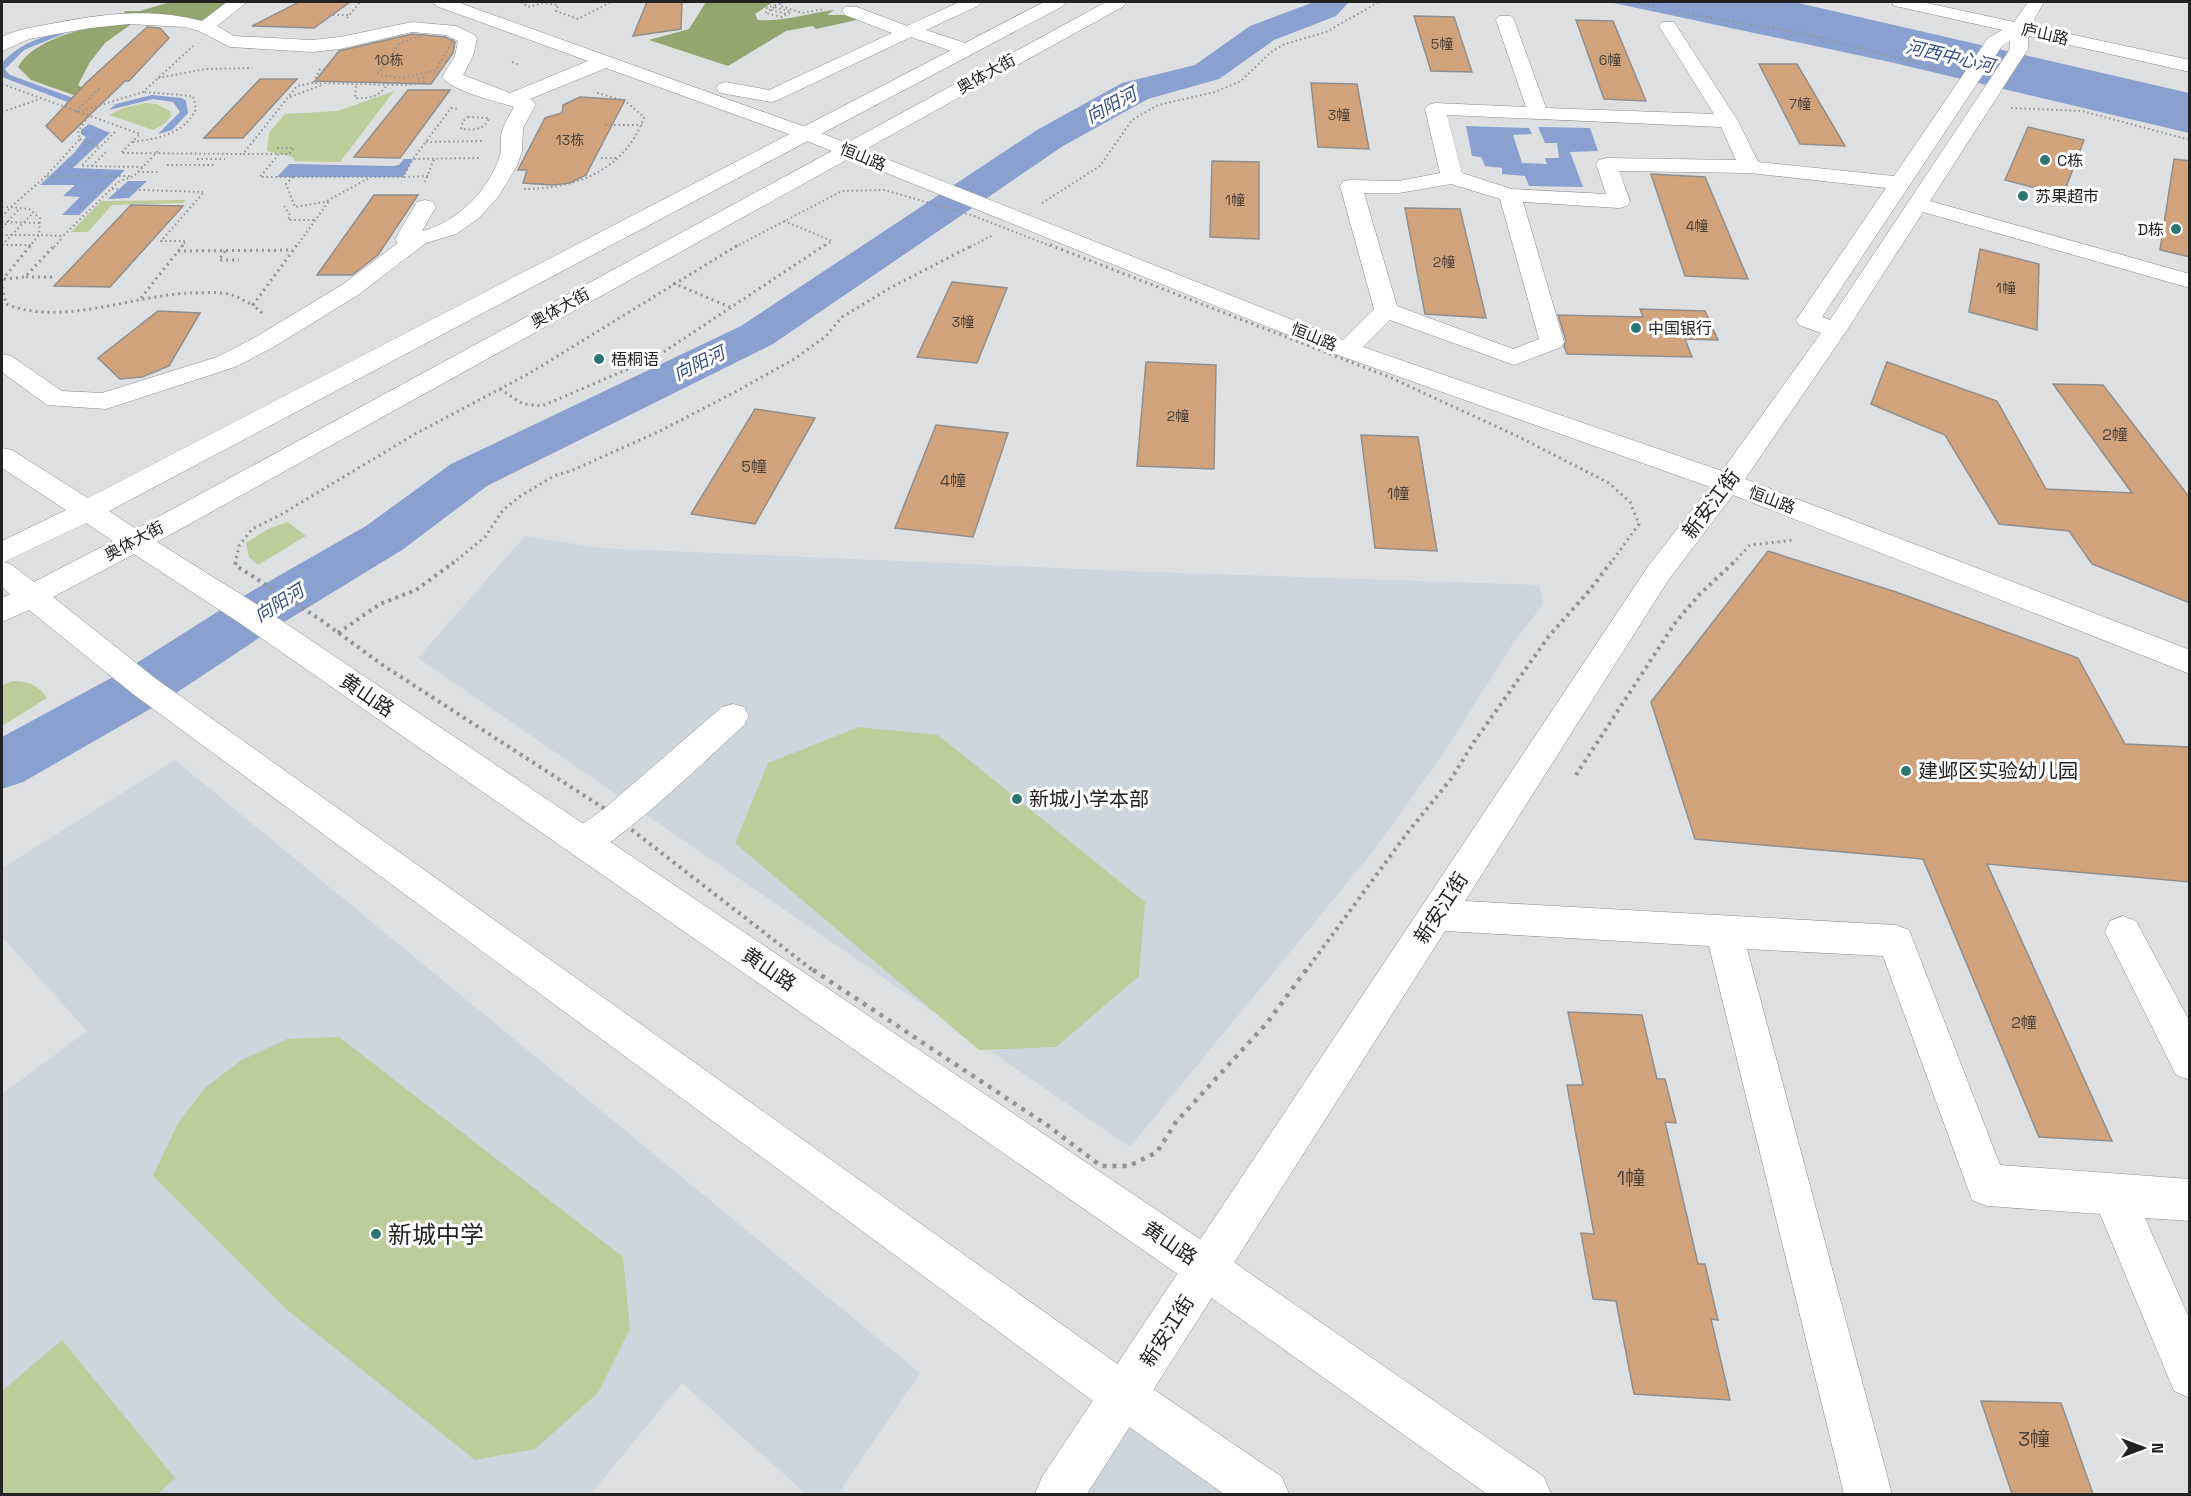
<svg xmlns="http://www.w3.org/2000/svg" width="2191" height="1496" font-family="'Space Grotesk','Noto Sans SC',sans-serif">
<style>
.built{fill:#cfd5dd}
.green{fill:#bdcc9b}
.forest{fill:#95a56f}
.water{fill:#89a0d0}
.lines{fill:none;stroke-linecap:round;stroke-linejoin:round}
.river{fill:#89a0d0;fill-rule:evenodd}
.building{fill:#d1a37c;stroke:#908f8e;stroke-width:1.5}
.minor-casing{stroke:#8a8b8c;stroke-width:1}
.major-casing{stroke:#8a8b8c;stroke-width:1}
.path-far3{stroke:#939495;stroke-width:2;stroke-dasharray:1.5 3;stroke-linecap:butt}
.path-far2{stroke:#939495;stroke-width:3;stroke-dasharray:2 4;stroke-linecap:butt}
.path-far1{stroke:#939495;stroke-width:4;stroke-dasharray:3 4.5;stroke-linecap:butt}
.path{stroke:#939495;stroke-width:4.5;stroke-dasharray:4 6;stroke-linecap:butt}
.minor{fill:#fff;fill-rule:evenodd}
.major{fill:#fff;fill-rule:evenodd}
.poi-dot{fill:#2c7570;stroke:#fff;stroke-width:2}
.labels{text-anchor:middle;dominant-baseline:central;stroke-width:6;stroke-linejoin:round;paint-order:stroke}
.far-number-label{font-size:14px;fill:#4e4239}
.far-street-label{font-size:16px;fill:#222223;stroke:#fff}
.far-poi-label{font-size:16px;fill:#222223;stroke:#fff;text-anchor:start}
.number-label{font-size:16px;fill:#4e4239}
.far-water-label{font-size:18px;font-style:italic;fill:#344e8b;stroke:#fff}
.street-label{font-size:20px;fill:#222223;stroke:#fff}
.poi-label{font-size:20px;fill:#222223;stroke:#fff;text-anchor:start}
.near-number-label{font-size:20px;fill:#4e4239}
.near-poi-label{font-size:24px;fill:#222223;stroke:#fff;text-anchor:start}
</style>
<rect width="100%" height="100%" fill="#dedfe1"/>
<g class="built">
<path d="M525 536 599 548 1149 572 1539 585 1543 604 1512 645 1447 748 1375 849 1130 1147 418 658Z"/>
<path d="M175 760 920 1373 838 1494H806L682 1383 591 1494H2V1094L87 1031 2 937V868Z"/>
<path d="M1124 1396 1265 1494H1059Z"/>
</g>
<g class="green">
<path d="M394 91 340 162 295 161 293 157 267 151 269 133 285 114 338 111Z"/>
<path d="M145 103 157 104 170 111 171 116 164 124 153 130 109 115 123 108Z"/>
<path d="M186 200 183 203 112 205 88 232H71L101 201Z"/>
<path d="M288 522 306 536 258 565 249 557 246 543 268 529Z"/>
<path d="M13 681C28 681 38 685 47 698L2 726V685Z"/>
<path d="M859 727 938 735 1145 902 1139 976 1056 1047 979 1050 735 843 768 763Z"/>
<path d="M339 1037 623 1257 630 1329 598 1393 535 1449 475 1460 286 1309 153 1176 178 1123 205 1088 240 1061 287 1039Z"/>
<path d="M62 1340 175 1478 158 1494H2V1391Z"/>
</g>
<g class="forest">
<path d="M170 2H233L206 24 130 17 124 14 125 11H140Z"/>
<path d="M706 2H773L755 14 758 20C784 22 808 13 834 10L827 15H854L861 19 816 29 813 26 786 31 728 66 649 40 689 29Z"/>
<path d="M130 23V25L105 43 90 62 78 85 85 89 82 98 31 80 18 67C35 36 97 24 130 23Z"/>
</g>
<g class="water">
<path d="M1609 2H1794L2189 93V133L1890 62Z"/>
<path d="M68 32 24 50 5 69 6 71 10 75 87 103 78 106 2 77V63C19 44 43 35 68 32Z"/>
<path d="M152 95 182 98 186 101 188 113 172 130 158 134 180 112 173 102 153 99 109 110 116 104Z"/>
<path d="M89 124 110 133 73 168 125 170 79 215H62L80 197 63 196 75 185H40L75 152 86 137 81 134V130Z"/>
<path d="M1466 126 1529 128 1532 134 1513 135 1522 163 1547 164 1545 158H1559L1557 143H1545L1538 127 1590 128 1598 151 1570 152 1583 187 1529 186 1525 176 1502 174V168L1485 166 1481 157 1472 156Z"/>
<path d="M404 159H413L403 177H277L289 164 393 166 399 165Z"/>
<path d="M128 181H147L129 198 108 199Z"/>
</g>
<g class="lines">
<path class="river" d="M1314 2H1349L1336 16 1274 40 1219 79 1148 99 1063 146 773 344 487 486 402 550 271 630 164 701 23 782 2 789V737L124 671 233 602 366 526 451 464 741 326 1037 130 1122 83 1195 65 1250 26Z"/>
</g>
<g class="building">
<path d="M299 2H350L314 28 252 26Z"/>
<path d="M647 2H682L681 29 633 36Z"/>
<path d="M1414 16 1454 17 1472 72 1431 71Z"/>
<path d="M1576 20 1613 21 1646 101 1604 99Z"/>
<path d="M147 27 160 28 169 38 129 81H125L62 142 46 126 86 83Z"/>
<path d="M412 34 445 37 455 42 453 53 431 84 315 81 339 51Z"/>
<path d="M1759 64H1797L1845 146 1800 144Z"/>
<path d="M260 79H297L243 138H204Z"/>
<path d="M1311 83 1357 84 1369 149 1318 147Z"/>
<path d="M408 90H450L400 158 354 157Z"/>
<path d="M580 97 625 100 586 175 570 183 553 185 523 183 527 170H518L545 118 562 113 563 105Z"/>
<path d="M2028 127 2084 140 2063 195 2005 180Z"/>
<path d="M2174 159 2190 161V257L2160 250Z"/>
<path d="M1212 161 1259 162V239L1210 237Z"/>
<path d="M1651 174 1705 177 1748 279 1685 276Z"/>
<path d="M374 195H418L378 255 352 275H317Z"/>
<path d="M131 205 183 206 110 287 54 286Z"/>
<path d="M1405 208 1460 209 1486 318 1425 314Z"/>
<path d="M1980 249 2039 264 2037 330 1969 312Z"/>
<path d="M952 282 1007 288 977 363 917 357Z"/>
<path d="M1640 309 1705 311 1718 340 1685 339 1692 357 1567 354 1564 346 1566 341 1558 315 1643 317Z"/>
<path d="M158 311 200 313 169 366 142 377 120 379 98 358Z"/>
<path d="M1146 362 1216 365 1214 469 1137 466Z"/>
<path d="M1887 362 1997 401 2046 489 2132 493 2053 384 2103 385 2190 498V603L2092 564 2069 531 1999 524 1945 435 1871 404Z"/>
<path d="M755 409 815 418 755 524 691 514Z"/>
<path d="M936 425 1008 433 973 537 895 528Z"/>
<path d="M1361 435 1418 437 1437 551 1375 548Z"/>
<path d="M1768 551 1896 592 2078 658 2125 744 2190 747V882L1987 864 2112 1141 2039 1137 1923 859 1695 839 1651 702Z"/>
<path d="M1568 1012 1642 1015 1657 1079H1665L1676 1123 1665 1122 1698 1264H1705L1718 1320 1711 1319 1730 1400 1634 1394 1616 1301 1593 1299 1581 1233 1594 1234 1567 1085H1583Z"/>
<path d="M1981 1401 2061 1403 2093 1494H2012Z"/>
</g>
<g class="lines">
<g class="minor-casing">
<g id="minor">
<path d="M227 2H247L217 26 234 36 312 40 340 37 412 22 456 26 475 35 477 39 473 56 463 75 510 93 588 61 436 6 433 2H457L811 129 1343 340 1374 309 1340 186 1343 181 1351 180 1399 181 1440 173 1425 109 1428 105 1435 103 1526 107 1496 20 1499 16H1511L1514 20 1546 108 1714 114 1659 26 1662 22H1674L1738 121 1758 162 1894 176 1988 38 2013 24 2028 2H2044L2029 28 2028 49 1930 201 2190 274V288L1923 212 1847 330 1745 479 2190 650V674L1733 495 1669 579 1465 901 1896 925 1909 930 2000 1165 2190 1179V1221L2145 1218 2190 1320V1398L2174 1391 2100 1214 1987 1206 1972 1200 1883 956 1747 949 1892 1494H1844L1709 946 1445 931 1087 1494H1035L1042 1477 1649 565 1710 487 1338 355 797 137 606 68 530 99 536 104 523 128 522 151 517 166 498 197 479 218 456 234 426 243 358 295 272 348 235 367 106 409 47 405 2 372V354L11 356 62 391 102 393 217 357 254 338 342 285 398 243 395 239 417 202 425 200 433 202 436 207 422 231C457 223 490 189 500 155 502 149 500 143 501 137 502 126 509 116 514 107 497 101 453 92 442 77L455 56 458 41 446 35 412 32 340 49 312 52 230 47 199 31 185 27 129 24 90 28 29 39 2 51V37C17 29 34 27 50 24 101 14 151 7 202 21ZM2010 41V49L1830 320 1822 317 2002 46ZM1447 115 1721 127 1736 160 1606 158 1599 160 1596 164 1606 194 1512 189 1462 173ZM1619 171 1750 173 1886 188 1796 320 1799 325 1821 333 1722 471 1363 347 1390 320 1514 365 1561 347 1564 342 1523 202 1619 208 1627 206 1630 201ZM1451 184 1500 199 1539 339 1513 349 1397 306 1364 193H1399Z"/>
<path d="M959 2H981L978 6 926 30 971 45 973 49 971 53H957L911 37 778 100 771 102 726 94 719 92 716 88 719 84 726 82 769 90 892 33 845 15 842 11 845 7H857L907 26Z"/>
<path d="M733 704 744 707 749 716 744 725C720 747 608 855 584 856 580 856 574 853 571 852L566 842 571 832 605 808 722 707Z"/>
<path d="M2123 916 2136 921 2190 1022V1080L2176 1075 2105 932 2110 921Z"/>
</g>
</g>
<g class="major-casing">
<g id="major">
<path d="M1044 2H1066L1063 6 109 511 136 529 1106 2H1126L1124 6 157 542 263 608 1222 1254 1544 1477 1551 1494H1487L1192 1284 241 624 134 554 53 597 155 678 1140 1380 1282 1477 1289 1494H1224L1108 1412 133 694 29 610 2 622V598L10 594 2 587V541L66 510 2 468V448L12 450 88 498ZM86 523 113 541 34 582 12 565 4 562Z"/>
<path d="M1892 2H1922L2190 60V72L1900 7 1894 6Z"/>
</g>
</g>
<g class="path-far3">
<path d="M521 2 528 7 543 3 558 5 556 11 578 19 611 2"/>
<path d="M782 2 781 6 802 13 825 9"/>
<path d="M1635 2 1658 8"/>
<path d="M775 7 791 12 782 17 765 13Z"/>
<path d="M766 8 782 3"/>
<path d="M771 10 786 14"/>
<path d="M1688 14 1802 33 1947 71"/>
<path d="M333 15H348"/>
<path d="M347 18 360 2"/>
<path d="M438 30 450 35 453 40 436 70 403 78 379 75 378 73 400 43Z"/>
<path d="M512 62 520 65"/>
<path d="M320 69 313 83 408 85 427 81"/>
<path d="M158 78 206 69 252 68"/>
<path d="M418 79 427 77"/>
<path d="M313 83 297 86 243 154H279L260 177H403L413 159 451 108 459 109"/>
<path d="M2 84 140 134 121 153 243 154"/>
<path d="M356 86 355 98C369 99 379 97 387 85"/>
<path d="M290 97 322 85"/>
<path d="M2011 108 2082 111 2190 140"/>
<path d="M2 112 40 99"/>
<path d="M76 112 102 86"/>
<path d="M78 112 143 92 193 46"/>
<path d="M468 117 489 118C484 131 472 130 461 129L463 121Z"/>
<path d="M605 125H642"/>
<path d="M115 132 81 166 143 167"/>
<path d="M80 139 99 147"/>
<path d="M133 142C157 139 185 134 196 109L193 96 144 92"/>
<path d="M426 142 484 141"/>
<path d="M277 148H294L289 154H279"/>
<path d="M601 158H616"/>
<path d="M197 159H225"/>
<path d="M414 159 481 158"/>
<path d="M167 165H214"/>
<path d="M92 166 108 150"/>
<path d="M138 172H160"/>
<path d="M47 176H130"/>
<path d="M293 177 286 184 295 207 325 202 371 177"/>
<path d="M404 177 429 176"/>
<path d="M425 182 434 159"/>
<path d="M112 189 203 192"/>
<path d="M524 189C576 189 626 170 644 117L625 101 594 92"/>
<path d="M1042 203 1100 166 1132 120 1158 105 1215 92 1241 81 1271 52 1285 44 1326 32 1379 2"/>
<path d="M284 206 290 215 288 220H314"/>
<path d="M2 207H11L46 176 80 139 78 131 88 117"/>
<path d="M2 217 11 207 29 209 40 218 39 235H2"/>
<path d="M784 221 832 241 823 247"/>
<path d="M2 222 40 223"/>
<path d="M2 228 19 209"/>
<path d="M2 245 33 213"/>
<path d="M2 245H31"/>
<path d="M29 247 39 235 63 236 118 182 134 176 160 149"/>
<path d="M54 247 63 237"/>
<path d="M181 247 186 241H161L204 192"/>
<path d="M296 247 329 201"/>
<path d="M735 247 842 191 885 190 974 216 1053 247"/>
<path d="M970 247 993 235"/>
</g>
<g class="path-far2">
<path d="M1050 245 1389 377 1517 436 1609 483 1630 502 1639 524 1610 564"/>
<path d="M178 251 291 250"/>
<path d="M225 251 219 260H239"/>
<path d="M26 277H54"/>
<path d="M4 279 25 277 55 245"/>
<path d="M2 280 31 245"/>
<path d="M673 283 732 308"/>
<path d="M2 287 6 304C61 327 133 295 191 293 204 293 220 291 232 295 239 297 246 302 253 305"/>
<path d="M141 298 183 245"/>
<path d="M262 313 253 305 297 245"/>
<path d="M500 389 523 404 542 406 628 369 662 353 825 245"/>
<path d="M235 564 239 546 252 529 282 514 415 434 530 373 738 245"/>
<path d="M452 564 485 537 503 510 519 497 554 476 573 470 660 431 735 392 796 358 826 336 842 317 890 288 973 245"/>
<path d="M1732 564 1750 545 1795 540"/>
</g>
<g class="path-far1">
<path d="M236 562 235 565 318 618 384 666 605 809 815 972"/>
<path d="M338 633 380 604 416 590 454 562"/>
<path d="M1576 775 1675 623 1698 596 1734 562"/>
<path d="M1305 972 1408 832 1451 779 1474 742 1549 636 1590 590 1611 562"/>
</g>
<path class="path" d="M813 970 1047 1125 1101 1166H1129L1157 1152 1176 1122 1267 1023 1306 970"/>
<use href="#minor" class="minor"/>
<use href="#major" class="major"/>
</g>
<g class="poi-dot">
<circle cx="2045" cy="160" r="6"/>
<circle cx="2023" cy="196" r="6"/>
<circle cx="2176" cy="229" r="6"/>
<circle cx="1636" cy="328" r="6"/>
<circle cx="599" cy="359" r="6"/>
<circle cx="1906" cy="771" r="6"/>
<circle cx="1017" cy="799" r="6"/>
<circle cx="376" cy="1234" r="6"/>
</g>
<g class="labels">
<g class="far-number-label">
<text x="1442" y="44">5幢</text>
<text x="389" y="60">10栋</text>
<text x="1610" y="60">6幢</text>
<text x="1800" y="104">7幢</text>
<text x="1339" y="115">3幢</text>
<text x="570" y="140">13栋</text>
<text x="1235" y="200">1幢</text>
<text x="1697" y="226">4幢</text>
<text x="1444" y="262">2幢</text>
<text x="2006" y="288">1幢</text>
<text x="963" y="322">3幢</text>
<text x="1178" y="416">2幢</text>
</g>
<g class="far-street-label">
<text transform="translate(2045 34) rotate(13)">庐山路</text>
<text transform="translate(986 74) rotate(-29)">奥体大街</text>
<text transform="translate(863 157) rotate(22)">恒山路</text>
<text transform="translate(560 308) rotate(-29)">奥体大街</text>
<text transform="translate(1314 337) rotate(22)">恒山路</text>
<text transform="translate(1772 500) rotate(21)">恒山路</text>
<text transform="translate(134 541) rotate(-28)">奥体大街</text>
</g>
<g class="far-poi-label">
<text x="2057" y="160">C栋</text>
<text x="2035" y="196">苏果超市</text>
<text x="2164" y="229" text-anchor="end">D栋</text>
<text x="1648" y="328">中国银行</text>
<text x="611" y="359">梧桐语</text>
</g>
<g class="number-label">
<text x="2115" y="434">2幢</text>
<text x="754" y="466">5幢</text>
<text x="953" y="480">4幢</text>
<text x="1398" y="493">1幢</text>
<text x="2024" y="1022">2幢</text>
</g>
<g class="far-water-label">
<text transform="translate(1950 56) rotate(13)">河西中心河</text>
<text transform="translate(1111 105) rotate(-28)">向阳河</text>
<text transform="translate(699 363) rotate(-26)">向阳河</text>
<text transform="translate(279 603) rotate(-32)">向阳河</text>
</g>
<g class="street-label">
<text transform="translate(1711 504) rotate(-53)">新安江街</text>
<text transform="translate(367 695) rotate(34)">黄山路</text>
<text transform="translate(1441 908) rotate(-57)">新安江街</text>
<text transform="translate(769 969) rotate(34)">黄山路</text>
<text transform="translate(1170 1243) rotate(34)">黄山路</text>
<text transform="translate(1167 1331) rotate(-57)">新安江街</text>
</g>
<g class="poi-label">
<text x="1918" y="771">建邺区实验幼儿园</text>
<text x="1029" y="799">新城小学本部</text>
</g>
<g class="near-number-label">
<text x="1631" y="1178">1幢</text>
<text x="2034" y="1439">3幢</text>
</g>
<g class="near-poi-label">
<text x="388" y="1234">新城中学</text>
</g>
</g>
<rect width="2191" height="1496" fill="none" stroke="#222223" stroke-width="6"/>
<g transform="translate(2143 1448) rotate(90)" stroke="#ffffff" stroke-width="4.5" paint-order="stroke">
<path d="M0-4.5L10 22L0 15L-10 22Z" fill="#222223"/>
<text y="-9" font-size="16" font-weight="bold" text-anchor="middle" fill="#222223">N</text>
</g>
</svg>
